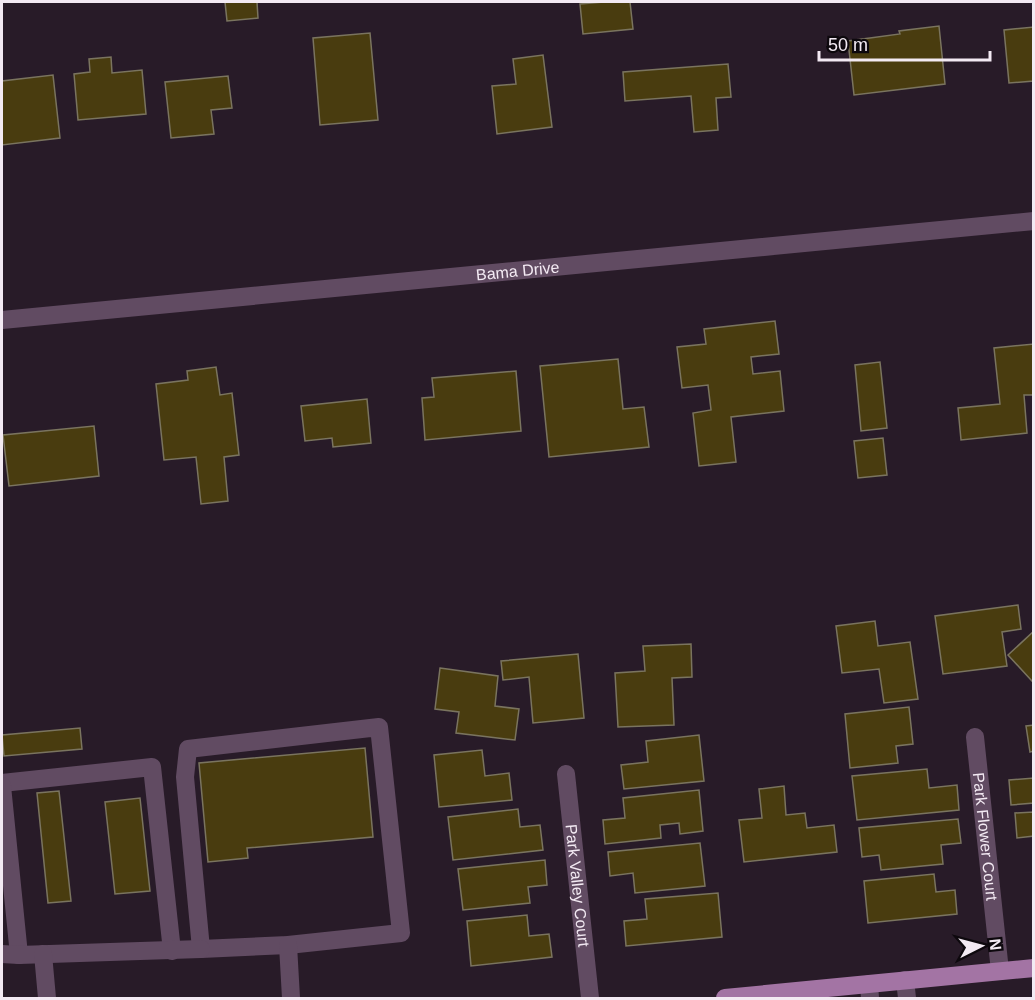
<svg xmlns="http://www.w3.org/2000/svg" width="1035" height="1000" font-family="Arial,sans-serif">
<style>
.building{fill:#493c0f;stroke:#7a745f;stroke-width:1.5}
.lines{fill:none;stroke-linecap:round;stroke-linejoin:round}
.minor{stroke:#614b62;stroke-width:18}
.major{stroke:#a374a4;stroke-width:18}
.labels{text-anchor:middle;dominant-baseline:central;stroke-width:4.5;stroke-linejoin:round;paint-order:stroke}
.street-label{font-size:16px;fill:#f3eaf3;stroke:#0d080d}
</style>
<rect width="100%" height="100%" fill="#281b28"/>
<g class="building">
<path d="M225 2H257L258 18 227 21Z"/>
<path d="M604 2H630L633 29 583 34 580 4Z"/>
<path d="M939 26 945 84 854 95 848 41 900 34 899 31Z"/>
<path d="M1034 27V81L1009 83 1004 30Z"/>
<path d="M370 33 378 120 320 125 313 38Z"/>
<path d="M543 55 552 127 497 134 492 86 516 84 513 59Z"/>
<path d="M111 57 112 73 142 70 146 114 78 120 74 74 90 72 89 59Z"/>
<path d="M728 64 731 97 716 98 718 130 694 132 691 96 625 101 623 72Z"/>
<path d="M53 75 60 138 2 145V81Z"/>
<path d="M228 76 232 108 211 110 214 134 171 138 165 82Z"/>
<path d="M775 321 779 354 751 357 753 374 780 371 784 411 731 417 736 462 699 466 693 413 711 410 708 385 682 388 677 347 706 344 704 329Z"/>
<path d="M1034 344V395H1024L1027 433 961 440 958 408 1000 404 994 348Z"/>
<path d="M618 359 623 409 644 407 649 447 549 457 540 366Z"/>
<path d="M880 362 887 428 861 431 855 365Z"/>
<path d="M216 367 220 395 232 393 239 455 224 457 228 501 201 504 196 457 164 460 156 384 188 380 187 371Z"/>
<path d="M516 371 521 431 425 440 422 398 434 397 432 378Z"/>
<path d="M367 399 371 443 333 447 332 438 305 441 301 406Z"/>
<path d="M94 426 99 476 9 486 3 435Z"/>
<path d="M883 438 887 475 858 478 854 441Z"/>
<path d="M1018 605 1021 629 1002 632 1007 666 943 674 935 616Z"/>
<path d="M875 621 878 646 910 642 918 699 884 703 879 669 842 673 836 626Z"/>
<path d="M1034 631V680L1032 681 1008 655Z"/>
<path d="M691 644 692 677 672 678 674 725 618 727 615 673 645 671 643 646Z"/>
<path d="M578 654 584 718 533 723 529 677 503 680 501 661Z"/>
<path d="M440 668 498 676 495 706 519 709 515 740 456 733 459 712 435 709Z"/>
<path d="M909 707 913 744 896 746 898 763 850 768 845 714Z"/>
<path d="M1034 725V751L1030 752 1026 726Z"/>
<path d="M80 728 82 749 4 756 2 735Z"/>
<path d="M699 735 704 781 624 789 621 765 648 762 646 741Z"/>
<path d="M365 748 373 837 247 848 248 858 208 862 199 763Z"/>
<path d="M482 750 485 776 509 773 512 800 439 807 434 755Z"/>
<path d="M927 769 929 788 957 785 959 810 857 820 852 776Z"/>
<path d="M1034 778V803L1011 805 1009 780Z"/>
<path d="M784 786 786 815 805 813 807 828 834 825 837 852 744 862 739 820 762 818 759 789Z"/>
<path d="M699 790 703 831 680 834 679 823 660 825 661 838 605 844 603 820 625 818 623 798Z"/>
<path d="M59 791 71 901 48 903 37 793Z"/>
<path d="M140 798 150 891 115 894 105 802Z"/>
<path d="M518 809 520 827 540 825 543 850 453 860 448 817Z"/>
<path d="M1034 812V836L1017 838 1015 813Z"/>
<path d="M958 819 961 843 941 845 943 864 881 870 879 855 862 857 859 828Z"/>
<path d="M700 843 705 886 635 893 633 873 610 876 608 852Z"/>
<path d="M545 860 547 885 528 887 530 903 463 910 458 869Z"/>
<path d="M934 874 936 892 955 890 957 914 868 923 864 881Z"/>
<path d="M718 893 722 937 626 946 624 921 647 919 645 899Z"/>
<path d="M527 915 529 936 549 934 552 957 471 966 467 921Z"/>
</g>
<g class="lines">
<g class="minor">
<path id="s1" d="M2 320 1034 221"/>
<path d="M379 727 401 933 288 945 201 949 185 777 188 749Z"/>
<path id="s2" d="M975 737 1000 971"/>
<path id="s3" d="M566 774 590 998"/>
<path d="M2 783 152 767 172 951"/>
<path d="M2 786 19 955"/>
<path d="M288 945 291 998"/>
<path d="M2 954 19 955 201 949"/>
<path d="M43 954 47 998"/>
<path d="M905 980 907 998"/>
<path d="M869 984 870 998"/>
</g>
<path class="major" d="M725 998 1034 968"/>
</g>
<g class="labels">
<g class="street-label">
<text stroke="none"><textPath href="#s1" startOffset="518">Bama Drive</textPath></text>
<text stroke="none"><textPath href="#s2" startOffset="100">Park Flower Court</textPath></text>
<text stroke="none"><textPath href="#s3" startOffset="112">Park Valley Court</textPath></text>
</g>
</g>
<rect width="1035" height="1000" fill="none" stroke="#f3eaf3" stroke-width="6"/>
<g transform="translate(981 946) rotate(84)" stroke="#0d080d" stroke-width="4.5" paint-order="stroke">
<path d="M0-4.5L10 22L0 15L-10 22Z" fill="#f3eaf3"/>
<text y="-9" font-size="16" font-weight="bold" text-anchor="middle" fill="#f3eaf3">N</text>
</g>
<path d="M819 51v9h171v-9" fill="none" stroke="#f3eaf3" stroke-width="3"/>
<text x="828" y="51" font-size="18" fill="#f3eaf3" stroke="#0d080d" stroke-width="4.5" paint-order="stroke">50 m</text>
</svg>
